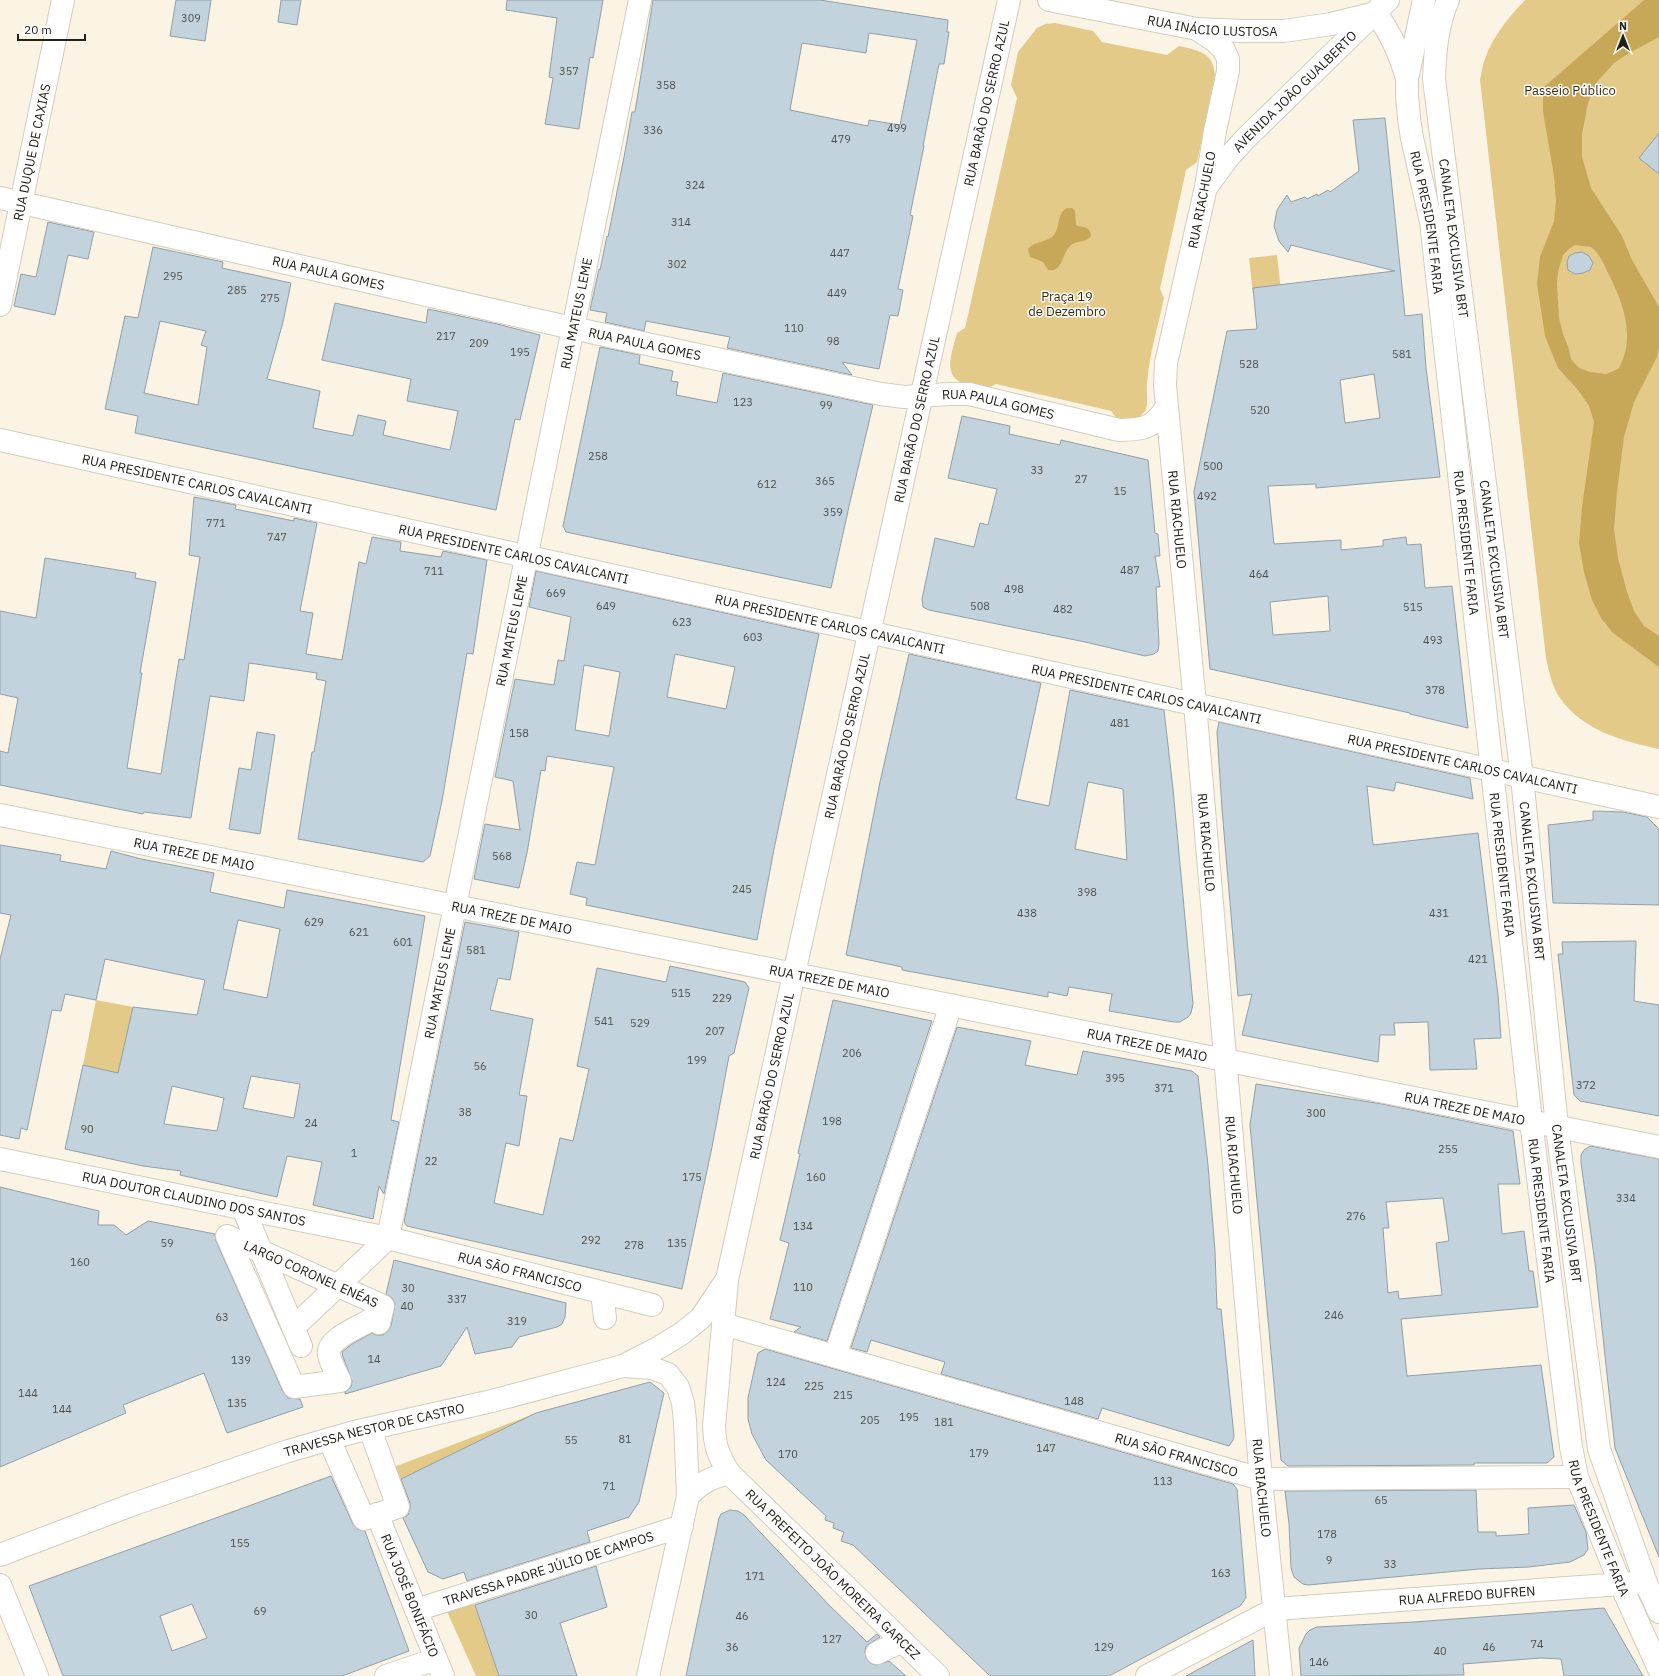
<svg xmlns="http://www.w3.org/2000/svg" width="1659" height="1676" font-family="'IBM Plex Sans',sans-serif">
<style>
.green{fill:#e4ca89}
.water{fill:#c7a858;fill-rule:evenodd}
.building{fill:#c3d3dd;stroke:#909fa8;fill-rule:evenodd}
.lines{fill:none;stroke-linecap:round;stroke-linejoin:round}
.minor-casing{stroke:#d3cdbd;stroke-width:24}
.major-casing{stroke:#d3cdbd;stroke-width:24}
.minor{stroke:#fff;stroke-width:22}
.major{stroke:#fff;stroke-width:22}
.labels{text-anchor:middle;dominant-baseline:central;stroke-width:3;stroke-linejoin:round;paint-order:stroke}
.number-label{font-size:11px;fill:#4b4e4c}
.street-label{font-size:13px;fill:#23211b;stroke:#fff}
.park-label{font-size:13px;fill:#382b06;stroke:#fff}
</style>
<rect width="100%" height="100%" fill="#fbf4e4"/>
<g class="green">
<path d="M1525 0H1659V749C1623 741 1583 731 1560 698 1552 687 1549 671 1546 658L1480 80C1482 73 1482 65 1485 59 1492 37 1509 17 1525 0Z"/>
<path d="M1055 23 1093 31 1102 42 1167 55 1179 46C1203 51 1216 54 1215 82L1197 162 1186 170 1160 289 1164 298C1158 326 1149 355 1147 384 1146 392 1149 404 1145 411 1139 421 1126 421 1117 419L1111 411 996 384C986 390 983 388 972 386 940 380 951 356 957 333L965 328 1017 98 1011 85 1018 52 1037 28 1045 24Z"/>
<path d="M1277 255 1281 291 1253 294 1249 258Z"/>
<path d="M96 1000 133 1007 110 1109 109 1071 83 1065Z"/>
<path d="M536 1413 389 1485 394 1467Z"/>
<path d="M472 1597 499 1676H476L445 1607Z"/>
</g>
<g class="water">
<path d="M1644 0H1659V37L1626 55 1614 63 1597 82 1588 103 1582 134V157L1591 188 1622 236 1632 260 1659 307V347L1657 357 1634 402 1624 437 1617 492 1614 529 1618 558 1627 592 1634 611 1644 626 1659 636V667L1613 633 1601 618 1592 600 1584 572 1579 543 1582 507 1594 422 1589 406 1578 390 1558 368 1545 336 1537 284 1540 257 1554 221 1556 201 1554 176 1543 112V98L1544 87ZM1575 245 1591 247C1599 253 1604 264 1608 273 1623 302 1636 337 1619 368L1614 371 1606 374 1590 372 1579 368 1571 359 1568 346 1563 334 1559 318 1557 284 1558 272 1563 255 1570 248Z"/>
<path d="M1067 208H1072L1075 211 1076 225C1084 229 1090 225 1091 236 1085 244 1076 239 1069 247 1062 255 1062 273 1048 270L1043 262 1030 257 1028 249C1034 241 1046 243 1053 236 1061 227 1056 214 1067 208Z"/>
</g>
<g class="building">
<path d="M176 0H211L205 41 170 36Z"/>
<path d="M281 0H301L297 25 278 22Z"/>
<path d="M507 0H603L593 58 590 57 579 129 545 124 553 78 549 77 557 18 506 10Z"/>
<path d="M653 0H820L948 20 947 32H949L944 64H939L923 146H924L910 215 913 216 898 289 903 290 898 316 890 315 879 369 842 362 852 375 727 348 730 337 646 321 644 331 605 322 607 313 590 310 599 269 600 270 607 236 608 237 625 152 632 112H635ZM869 33 917 40 900 125 869 120 868 126 790 110 802 43 866 53Z"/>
<path d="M1385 118 1405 316 1422 314 1426 368 1440 477 1316 488V484L1268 486 1274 544 1341 540V550L1383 546V540L1406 537 1407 545 1421 544 1425 588 1452 586 1468 728 1410 714V713L1210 669 1194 491 1227 331 1257 329 1253 288 1395 271 1291 245 1288 252 1279 241 1274 226 1277 210 1287 195 1291 202 1305 197 1307 199 1317 194 1318 196 1328 190 1330 192 1359 171 1353 120ZM1374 374 1380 418 1345 423 1340 380ZM1328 596 1330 631 1273 635 1270 602Z"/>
<path d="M1659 133V174L1639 158Z"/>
<path d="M48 222 94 232 88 259 68 255 55 315 14 306 21 274 36 277Z"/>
<path d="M153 247 223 262 222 268 291 283 283 322 267 379 320 391 313 428 353 436 358 415 386 421 383 435 450 450 458 411 407 401 411 379 322 360 335 303 426 323 428 309 497 324 540 335 520 420 515 419 496 510 135 433 138 416 105 409 125 316 138 318ZM160 321 206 331 201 345 207 347 198 405 144 393Z"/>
<path d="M1582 252 1589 256 1593 263 1590 270 1583 273 1575 274 1568 270 1567 262 1569 256 1575 253Z"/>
<path d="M600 347 640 355 639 364 673 371 671 381 678 382 676 395 717 403 723 373 873 405 850 502 831 588 566 532 563 526Z"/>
<path d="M962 416 1010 426 1009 434 1060 445 1061 440 1148 460 1155 533 1158 534 1160 556H1155L1160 587H1156L1159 643 1158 651 1154 654 1145 656 1085 642 929 610 923 607 922 599 935 538 974 547 980 523 988 525 997 489 948 478Z"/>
<path d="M194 497 236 505 235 509 294 521V518L317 523 300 611 313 613 306 654 342 660 359 562 366 564 372 537 401 542 400 551 441 557 443 551 487 560 473 654 467 653 442 801 430 856 423 862 298 839 312 752H314L326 681 316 679 317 673 249 663 244 701 210 696 191 818 144 812 143 814 0 785V751L8 753 18 698 0 694V611L36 618 45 558 136 573 135 578 156 582 140 673H142L127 768 161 774 179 659 184 660 200 557 189 555Z"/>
<path d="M536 571 819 634 774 849 757 940 586 905 587 898 570 894 577 862 595 865 614 767 547 756 545 771 541 770 527 853 519 888 474 879 485 824 520 830 513 781 495 777 515 679 554 685 558 660 564 661 571 617 529 607ZM675 654 735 667 726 709 667 697ZM584 665 620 672 609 736 575 730Z"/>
<path d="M909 654 1041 683 1016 799 1049 806 1070 690 1164 710 1173 789 1193 1004 1191 1013 1188 1017 1180 1022H1174L1109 1011 1112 994 1069 987 1067 996 1048 992V997L902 970V967L846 955 880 782ZM1088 782 1123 789 1127 860 1075 849Z"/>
<path d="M1219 722 1470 778 1473 799 1396 782 1394 791 1367 786 1373 845 1478 833 1498 995 1501 1038 1474 1039 1477 1069 1430 1070 1428 1022 1394 1023 1395 1035H1380L1378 1062 1242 1035 1252 994 1238 996 1222 809 1217 732Z"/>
<path d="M257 732 275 735 260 834 229 829 239 768 251 770Z"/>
<path d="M1593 811 1623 812 1647 817 1659 829V905L1553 903 1548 825 1593 820Z"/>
<path d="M0 845 61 855 60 861 106 869 111 851 141 859 214 873 210 892 284 908 287 890 425 916 391 1120 399 1122 384 1194 379 1186 373 1219 313 1205 322 1162 287 1156 277 1197 180 1175 181 1171 143 1166 65 1149 83 1065 118 1073 133 1007 197 1015 205 980 105 959 96 1000 65 994 61 1011 52 1010 27 1130 21 1128 19 1139 0 1135V959L11 915 0 913ZM238 920 280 929 267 998 223 989ZM251 1076 300 1084 294 1118 243 1108ZM172 1086 224 1098 217 1131 164 1124Z"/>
<path d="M465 922 519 932 510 980 498 978 490 1010 533 1019 519 1095 527 1096 519 1146 506 1143 494 1203 543 1215 560 1138 573 1141 589 1069 577 1066 597 968 666 982 670 966 745 982 749 988 734 1053 729 1056 712 1147 682 1289 407 1226 404 1222Z"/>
<path d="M1636 941 1634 1001 1659 1005V1116L1580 1101 1574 1095 1558 954H1563L1562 942Z"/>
<path d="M833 1000 932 1021 827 1341 794 1332 801 1327 770 1319 789 1243 780 1240 800 1154 798 1153Z"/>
<path d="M957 1027 1031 1041 1025 1065 1077 1075 1083 1051 1175 1068 1192 1071 1198 1076 1208 1165 1215 1251 1217 1309H1221L1234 1436 1233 1440 1229 1446 1102 1408 1098 1419 941 1374 945 1362 871 1340 867 1352 851 1348Z"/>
<path d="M1256 1084 1382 1104 1513 1131 1520 1184H1498L1502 1234 1524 1231 1529 1271H1533L1538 1307 1401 1319 1407 1376 1541 1365 1554 1457 1547 1463H1474V1465L1288 1466 1281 1460 1250 1125ZM1443 1198 1449 1241 1436 1243 1442 1295 1399 1299 1398 1291 1388 1293 1383 1228H1389L1386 1202Z"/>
<path d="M1590 1146 1659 1159V1557L1615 1448 1595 1263 1581 1163V1155L1584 1150Z"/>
<path d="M0 1187 99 1211 98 1225H114L126 1235 148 1221 215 1234 216 1241 283 1392 288 1398 300 1399 303 1407 227 1433 204 1373 123 1405 126 1413 0 1467Z"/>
<path d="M394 1260 566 1303 565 1317 562 1324 557 1327 519 1337 512 1347 475 1354 467 1327 441 1366 345 1394V1392L351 1387 352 1381 343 1357 342 1352 352 1344 372 1333 376 1335H383L388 1331 391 1326 395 1304 392 1298 386 1294Z"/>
<path d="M765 1349 1233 1484 1237 1489 1246 1598 1240 1606 1109 1676H990L853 1545 841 1541 844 1532 833 1528 834 1523 825 1520 826 1516 766 1460 752 1434 748 1419V1398L758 1353Z"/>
<path d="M650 1382 664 1393 639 1502 629 1517 587 1531 590 1542 467 1581 464 1572 443 1579 428 1572 403 1518 408 1515 410 1509V1503L401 1479 536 1413Z"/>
<path d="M331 1476 353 1524 357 1529 365 1531 409 1651 342 1676H63L29 1586ZM192 1604 207 1638 172 1651 160 1616Z"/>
<path d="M1476 1490 1478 1532H1496V1536L1529 1534 1528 1508 1574 1505 1586 1532 1588 1549 1584 1555 1570 1562 1529 1567 1479 1569 1308 1585 1303 1584 1294 1577 1291 1568 1289 1524 1285 1491Z"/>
<path d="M730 1510 738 1511 744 1515 828 1604 867 1642 877 1634 880 1637 866 1646 865 1652 866 1658 870 1663 876 1665 889 1661 906 1676H686L719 1518 721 1514Z"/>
<path d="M596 1566 607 1607 560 1623 577 1676H499L475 1605Z"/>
<path d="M1604 1608 1643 1676H1564L1561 1659 1541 1658 1463 1664 1464 1675 1301 1676 1299 1648 1306 1634 1310 1630 1317 1627 1414 1622Z"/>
<path d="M1253 1640 1255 1676H1186Z"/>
</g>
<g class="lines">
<g class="minor-casing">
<g id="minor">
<path id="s1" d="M1049 0 1197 29 1243 31H1284L1331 24 1376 13"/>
<path id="s2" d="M1424 0 1407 79V95L1409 118 1412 138 1431 222 1531 1121 1571 1447 1577 1477 1621 1585 1659 1669"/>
<path id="s3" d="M1448 0C1437 25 1435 52 1434 79L1522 777 1557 1127 1599 1449 1646 1583 1659 1612"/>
<path d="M1376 13C1392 36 1399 52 1407 78"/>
<path id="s4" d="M1197 29 1215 41 1224 50 1228 59V71L1215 131 1206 187 1166 363 1165 385 1195 704 1261 1479 1281 1676"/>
<path id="s5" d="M1208 185 1227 159 1245 139 1388 0"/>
<path id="s6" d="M0 198 572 328 881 394 904 397 949 394H969L1119 430C1142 430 1154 428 1166 408"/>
<path id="s7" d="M0 305 63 0"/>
<path id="s8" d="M794 974 727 1280 714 1426C715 1448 718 1454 729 1473L938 1676"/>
<path id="s9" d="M0 1159 388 1238 652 1305"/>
<path d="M243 1208 301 1346"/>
<path d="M227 1236 383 1306 379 1323 374 1318C362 1326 325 1339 329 1355 331 1364 336 1373 340 1381L294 1387Z"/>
<path id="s10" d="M388 1238 455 906"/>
<path d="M602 1293 605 1318"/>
<path id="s11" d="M723 1324 1261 1479 1577 1477"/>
<path d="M293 1328 388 1238"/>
<path d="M835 1356 951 1005"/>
<path d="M623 1366 652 1368 668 1374 678 1387 683 1403 685 1421 688 1496 648 1676"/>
<path d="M329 1439 364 1519 398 1507 370 1429"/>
<path d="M688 1496C702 1482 710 1478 729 1473"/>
<path id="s12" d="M377 1514 443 1676"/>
<path id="s13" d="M0 1555 134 1504 285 1452 354 1432 492 1401 623 1366 658 1348 681 1334 701 1318 725 1282"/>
<path d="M0 1585 37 1676"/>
<path id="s14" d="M416 1610 682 1526"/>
<path d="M877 1653 902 1641"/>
<path d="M386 1676 436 1659"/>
<path id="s15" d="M1147 1676 1275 1609 1636 1583"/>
</g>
</g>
<g class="major-casing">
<g id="major">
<path id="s16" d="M0 440 1659 807"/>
<path id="s17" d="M0 815 1659 1147"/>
<path id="s18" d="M455 906 640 0"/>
<path id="s19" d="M794 974 1009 0"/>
</g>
</g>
<use href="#minor" class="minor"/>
<use href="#major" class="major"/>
</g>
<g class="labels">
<g class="number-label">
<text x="191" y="18">309</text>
<text x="569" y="71">357</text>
<text x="666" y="85">358</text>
<text x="897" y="128">499</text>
<text x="653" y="130">336</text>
<text x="841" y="139">479</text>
<text x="695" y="185">324</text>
<text x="681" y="222">314</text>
<text x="840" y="253">447</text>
<text x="677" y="264">302</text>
<text x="173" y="276">295</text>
<text x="237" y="290">285</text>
<text x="837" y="293">449</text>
<text x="270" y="298">275</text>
<text x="794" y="328">110</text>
<text x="446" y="336">217</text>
<text x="833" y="341">98</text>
<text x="479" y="343">209</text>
<text x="520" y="352">195</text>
<text x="1402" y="354">581</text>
<text x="1249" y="364">528</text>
<text x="743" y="402">123</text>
<text x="826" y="405">99</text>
<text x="1260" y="410">520</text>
<text x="598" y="456">258</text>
<text x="1213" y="466">500</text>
<text x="1037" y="470">33</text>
<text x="1081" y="479">27</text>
<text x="825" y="481">365</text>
<text x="767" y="484">612</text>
<text x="1120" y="491">15</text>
<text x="1207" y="496">492</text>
<text x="833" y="512">359</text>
<text x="216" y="523">771</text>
<text x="277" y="537">747</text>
<text x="1130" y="570">487</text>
<text x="434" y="571">711</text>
<text x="1259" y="574">464</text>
<text x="1014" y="589">498</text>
<text x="556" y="593">669</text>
<text x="606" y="606">649</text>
<text x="980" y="606">508</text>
<text x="1413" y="607">515</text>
<text x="1063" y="609">482</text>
<text x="682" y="622">623</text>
<text x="753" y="637">603</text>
<text x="1433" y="640">493</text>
<text x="1435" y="690">378</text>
<text x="1120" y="723">481</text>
<text x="519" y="733">158</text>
<text x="502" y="856">568</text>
<text x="742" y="889">245</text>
<text x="1087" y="892">398</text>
<text x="1027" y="913">438</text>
<text x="1439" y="913">431</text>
<text x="314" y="922">629</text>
<text x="359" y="932">621</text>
<text x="403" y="942">601</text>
<text x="476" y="950">581</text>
<text x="1478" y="959">421</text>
<text x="681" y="993">515</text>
<text x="722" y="998">229</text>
<text x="604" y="1021">541</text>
<text x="640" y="1023">529</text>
<text x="715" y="1031">207</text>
<text x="852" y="1053">206</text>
<text x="697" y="1060">199</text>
<text x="480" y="1066">56</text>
<text x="1115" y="1078">395</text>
<text x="1586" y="1085">372</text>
<text x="1164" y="1088">371</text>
<text x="465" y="1112">38</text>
<text x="1316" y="1113">300</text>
<text x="832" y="1121">198</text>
<text x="311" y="1123">24</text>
<text x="87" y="1129">90</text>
<text x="1448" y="1149">255</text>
<text x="354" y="1153">1</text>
<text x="431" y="1161">22</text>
<text x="692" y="1177">175</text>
<text x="816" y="1177">160</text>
<text x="1626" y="1198">334</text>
<text x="1356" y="1216">276</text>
<text x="803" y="1226">134</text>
<text x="591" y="1240">292</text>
<text x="167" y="1243">59</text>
<text x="677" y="1243">135</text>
<text x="634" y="1245">278</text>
<text x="80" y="1262">160</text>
<text x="803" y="1287">110</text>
<text x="408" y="1288">30</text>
<text x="457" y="1299">337</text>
<text x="407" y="1306">40</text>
<text x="1334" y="1315">246</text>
<text x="222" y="1317">63</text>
<text x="517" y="1321">319</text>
<text x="374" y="1359">14</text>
<text x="241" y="1360">139</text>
<text x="776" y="1382">124</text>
<text x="814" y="1386">225</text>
<text x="28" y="1393">144</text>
<text x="843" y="1395">215</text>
<text x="1074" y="1401">148</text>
<text x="237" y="1403">135</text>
<text x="62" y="1409">144</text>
<text x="909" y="1417">195</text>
<text x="870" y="1420">205</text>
<text x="944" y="1422">181</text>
<text x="625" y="1439">81</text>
<text x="571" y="1440">55</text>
<text x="1046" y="1448">147</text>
<text x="979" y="1453">179</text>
<text x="788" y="1454">170</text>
<text x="1163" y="1481">113</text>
<text x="609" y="1486">71</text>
<text x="1381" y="1500">65</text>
<text x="1327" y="1534">178</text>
<text x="240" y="1543">155</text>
<text x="1329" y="1560">9</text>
<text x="1390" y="1564">33</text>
<text x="1221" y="1573">163</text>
<text x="755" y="1576">171</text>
<text x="260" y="1611">69</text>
<text x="531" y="1615">30</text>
<text x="742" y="1616">46</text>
<text x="832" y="1639">127</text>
<text x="1537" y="1644">74</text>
<text x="732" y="1647">36</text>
<text x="1104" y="1647">129</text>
<text x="1489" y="1647">46</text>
<text x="1440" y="1651">40</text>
<text x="1319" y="1662">146</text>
</g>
<g class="street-label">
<text stroke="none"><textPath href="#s1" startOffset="166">RUA INÁCIO LUSTOSA</textPath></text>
<text stroke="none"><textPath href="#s5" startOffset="128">AVENIDA JOÃO GUALBERTO</textPath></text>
<text stroke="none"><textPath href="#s19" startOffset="892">RUA BARÃO DO SERRO AZUL</textPath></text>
<text stroke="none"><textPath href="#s7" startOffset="156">RUA DUQUE DE CAXIAS</textPath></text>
<text transform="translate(1202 200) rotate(-79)">RUA RIACHUELO</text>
<text stroke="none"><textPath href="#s2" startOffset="226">RUA PRESIDENTE FARIA</textPath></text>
<text stroke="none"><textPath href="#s3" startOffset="241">CANALETA EXCLUSIVA BRT</textPath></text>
<text stroke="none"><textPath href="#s6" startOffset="337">RUA PAULA GOMES</textPath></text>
<text stroke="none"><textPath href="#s18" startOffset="605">RUA MATEUS LEME</textPath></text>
<text stroke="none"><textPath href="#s6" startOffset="661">RUA PAULA GOMES</textPath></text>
<text stroke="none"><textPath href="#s6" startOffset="1021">RUA PAULA GOMES</textPath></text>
<text stroke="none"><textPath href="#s19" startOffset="568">RUA BARÃO DO SERRO AZUL</textPath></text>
<text stroke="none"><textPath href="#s16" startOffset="202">RUA PRESIDENTE CARLOS CAVALCANTI</textPath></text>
<text stroke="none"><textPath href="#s4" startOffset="512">RUA RIACHUELO</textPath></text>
<text stroke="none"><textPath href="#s2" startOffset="549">RUA PRESIDENTE FARIA</textPath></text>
<text stroke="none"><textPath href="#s16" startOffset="526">RUA PRESIDENTE CARLOS CAVALCANTI</textPath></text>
<text stroke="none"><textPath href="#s3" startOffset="565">CANALETA EXCLUSIVA BRT</textPath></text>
<text stroke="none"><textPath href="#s16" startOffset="850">RUA PRESIDENTE CARLOS CAVALCANTI</textPath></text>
<text stroke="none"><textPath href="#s18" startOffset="281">RUA MATEUS LEME</textPath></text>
<text stroke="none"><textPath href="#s16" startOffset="1174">RUA PRESIDENTE CARLOS CAVALCANTI</textPath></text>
<text stroke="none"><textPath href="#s19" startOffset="244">RUA BARÃO DO SERRO AZUL</textPath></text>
<text stroke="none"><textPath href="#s16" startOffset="1498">RUA PRESIDENTE CARLOS CAVALCANTI</textPath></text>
<text stroke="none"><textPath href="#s4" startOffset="836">RUA RIACHUELO</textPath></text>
<text stroke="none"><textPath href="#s17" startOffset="198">RUA TREZE DE MAIO</textPath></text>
<text stroke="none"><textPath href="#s2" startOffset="873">RUA PRESIDENTE FARIA</textPath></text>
<text stroke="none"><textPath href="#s3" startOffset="889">CANALETA EXCLUSIVA BRT</textPath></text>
<text stroke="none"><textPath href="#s17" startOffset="522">RUA TREZE DE MAIO</textPath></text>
<text stroke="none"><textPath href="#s17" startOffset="846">RUA TREZE DE MAIO</textPath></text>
<text stroke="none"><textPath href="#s10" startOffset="260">RUA MATEUS LEME</textPath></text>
<text stroke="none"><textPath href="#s17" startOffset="1170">RUA TREZE DE MAIO</textPath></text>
<text transform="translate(772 1076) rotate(-78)">RUA BARÃO DO SERRO AZUL</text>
<text stroke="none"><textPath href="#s17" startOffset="1494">RUA TREZE DE MAIO</textPath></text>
<text stroke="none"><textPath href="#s4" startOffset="1160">RUA RIACHUELO</textPath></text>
<text stroke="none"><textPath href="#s9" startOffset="198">RUA DOUTOR CLAUDINO DOS SANTOS</textPath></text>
<text stroke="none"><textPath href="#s3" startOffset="1213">CANALETA EXCLUSIVA BRT</textPath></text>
<text stroke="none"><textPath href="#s2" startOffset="1221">RUA PRESIDENTE FARIA</textPath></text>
<text stroke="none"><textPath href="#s9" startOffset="532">RUA SÃO FRANCISCO</textPath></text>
<text transform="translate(311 1274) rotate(24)">LARGO CORONEL ENÉAS</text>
<text stroke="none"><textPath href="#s13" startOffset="395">TRAVESSA NESTOR DE CASTRO</textPath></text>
<text stroke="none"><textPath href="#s11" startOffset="472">RUA SÃO FRANCISCO</textPath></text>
<text stroke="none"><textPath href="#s4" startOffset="1484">RUA RIACHUELO</textPath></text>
<text stroke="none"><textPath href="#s2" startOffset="1545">RUA PRESIDENTE FARIA</textPath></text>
<text stroke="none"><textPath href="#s14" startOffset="139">TRAVESSA PADRE JÚLIO DE CAMPOS</textPath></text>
<text stroke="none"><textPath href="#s8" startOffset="655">RUA PREFEITO JOÃO MOREIRA GARCEZ</textPath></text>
<text stroke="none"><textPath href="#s12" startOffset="88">RUA JOSÉ BONIFÁCIO</textPath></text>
<text stroke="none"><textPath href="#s15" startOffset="337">RUA ALFREDO BUFREN</textPath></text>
</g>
<g class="park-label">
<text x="1570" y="90">Passeio Público</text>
<text x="1067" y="296">Praça 19<tspan x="1067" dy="15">de Dezembro</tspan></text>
</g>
</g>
<g transform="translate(1623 36)" stroke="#ffffff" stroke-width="3" paint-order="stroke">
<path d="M0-3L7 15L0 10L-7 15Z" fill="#23211b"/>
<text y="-6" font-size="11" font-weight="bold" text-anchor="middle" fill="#23211b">N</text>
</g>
<path d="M18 34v6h67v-6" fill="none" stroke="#23211b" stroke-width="2"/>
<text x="24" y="34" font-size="12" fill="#23211b" stroke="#ffffff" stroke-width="3" paint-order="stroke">20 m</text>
</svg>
